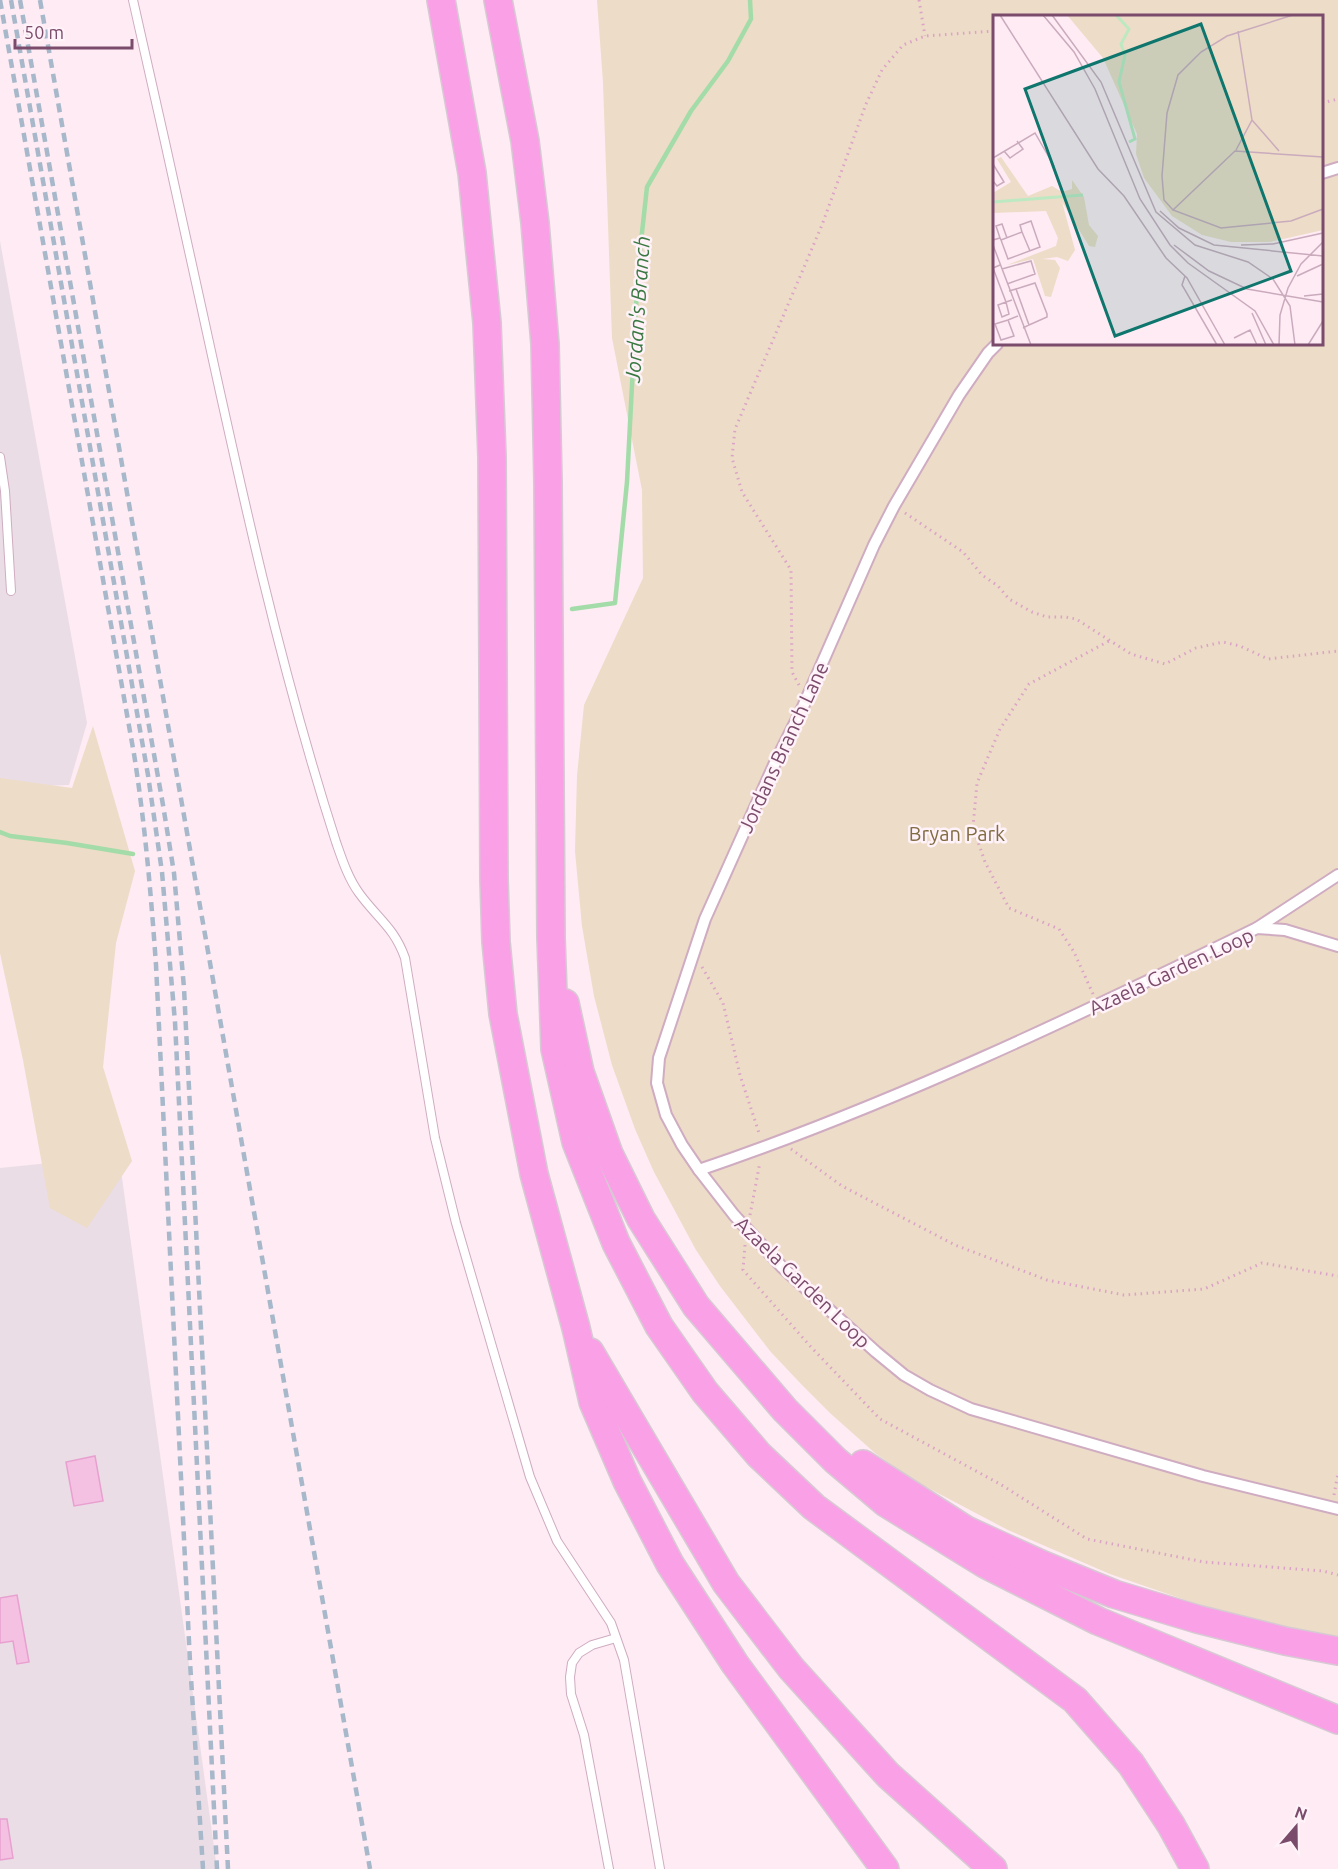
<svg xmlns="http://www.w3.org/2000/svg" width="1338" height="1869" font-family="Ubuntu,sans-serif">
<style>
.industrial{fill:#eadde5}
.green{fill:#eddcc7;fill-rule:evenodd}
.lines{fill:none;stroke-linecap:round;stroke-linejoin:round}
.stream{stroke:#a3dca9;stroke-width:4.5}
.building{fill:#f5c1e2;stroke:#e8a0d0;stroke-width:1.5}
.service-casing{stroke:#cfacc1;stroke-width:10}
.pedestrian-casing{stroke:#cfacc1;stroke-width:14}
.motorway-casing{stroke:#d7c9d3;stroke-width:30}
.path{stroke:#dba3c7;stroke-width:3;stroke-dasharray:1.5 4.5;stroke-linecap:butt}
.service{stroke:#fff;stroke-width:8}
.pedestrian{stroke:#fff;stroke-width:10}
.motorway{stroke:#faa0e6;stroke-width:27}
.rail{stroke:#a6b8ca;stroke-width:4.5;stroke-dasharray:9 6;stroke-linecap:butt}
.labels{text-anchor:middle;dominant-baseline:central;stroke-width:5;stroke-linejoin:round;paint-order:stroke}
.street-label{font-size:20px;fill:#7b4b6c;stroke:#fff2f8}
.park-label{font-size:20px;fill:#826c42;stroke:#fff2f8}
.water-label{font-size:21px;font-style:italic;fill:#3a7942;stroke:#fff2f8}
.inset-river{fill:none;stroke:#bde9c2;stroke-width:3}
.inset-road{fill:none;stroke:#caabbd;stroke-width:1.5}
.view{fill:#0f766e;fill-opacity:0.15;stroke:#0f766e;stroke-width:3}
.inset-edge{fill:none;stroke:#7b4b6c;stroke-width:3}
</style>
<rect width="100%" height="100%" fill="#feebf3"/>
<g class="industrial">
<path d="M0 241 87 723 69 785 0 787Z"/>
<path d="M119 1156 217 1869H0V1168Z"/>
</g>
<g class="green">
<path d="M597 0H1338V1638L1266 1624 1191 1602 1110 1574 1008 1530 913 1480 875 1453 830 1413 802 1385 770 1351 720 1286 696 1250 654 1172 635 1129 612 1065 594 996 582 926 575 851 577 776 584 705 643 578 642 490 612 338 603 82ZM994 16H1322V344H994Z"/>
<path d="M93 726 135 871 116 943 103 1067 132 1161 87 1228 50 1208 23 1060 0 953V778L72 788Z"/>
</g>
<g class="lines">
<g class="stream">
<path d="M572 609 615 603 627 482 638 269 647 187 691 111 728 61 751 19 750 0"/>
<path d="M0 832 10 836 67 843 133 854"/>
</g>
</g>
<g class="building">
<path d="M95 1456 103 1501 74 1506 66 1462Z"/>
<path d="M17 1595 29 1662 17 1664 13 1641 0 1643V1598Z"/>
<path d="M0 1819H7L13 1858 0 1860Z"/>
</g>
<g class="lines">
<g class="service-casing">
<g id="service">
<path d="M133 0C156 103 180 207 202 310 241 489 280 668 336 842 342 859 348 878 359 893 377 918 394 927 405 958L435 1138 456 1223 530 1477 557 1541 611 1623 624 1660 660 1869"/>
<path d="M0 457 5 491 11 591"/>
<path d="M609 1869 584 1735 571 1694 570 1677 572 1663 579 1653 592 1645 616 1638"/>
</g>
</g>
<g class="pedestrian-casing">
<g id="pedestrian">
<path d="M1322 173 1338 168"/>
<path d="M1257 928 1338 875"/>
<path d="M1338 946 1285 930 1257 928C1075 1017 891 1105 699 1170L734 1215 782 1267 876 1352 904 1375 930 1390 971 1409 1203 1476 1338 1509"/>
<path d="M699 1170 682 1145 666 1115 657 1083 659 1058 705 919 774 765 802 709 874 545 894 506 959 395 988 353 997 344"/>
</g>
</g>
<g class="motorway-casing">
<g id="motorway">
<path d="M441 0 472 173 487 323 492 457 494 880 496 942 503 1014 534 1174 576 1328 593 1402 627 1481 670 1564 735 1664 885 1869"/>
<path d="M498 0 525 141 535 223 545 344 548 482 551 938 555 1049 576 1142 616 1243 659 1326 705 1392 759 1455 814 1507 1075 1700 1131 1764 1171 1825 1195 1869"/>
<path d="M565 1003 580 1072 609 1154 641 1219 696 1306 785 1410 835 1460 886 1503 985 1564 1098 1621 1338 1720"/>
<path d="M590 1352 726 1583 791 1668 888 1775 993 1869"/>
<path d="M863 1464 966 1530 1043 1565 1114 1594 1197 1619 1285 1641 1338 1651"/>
</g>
</g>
<g class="path">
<path d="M919 0 925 36"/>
<path d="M1322 103 1338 99"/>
<path d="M905 513 963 552 982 575 998 586 1009 599 1032 612 1047 617H1065L1076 619 1131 654 1165 664 1196 648 1223 642 1240 646 1268 659 1338 651"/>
<path d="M799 685 792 672 791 570 742 492 732 458 735 429 822 225 866 104 882 70 903 45 925 36 994 31"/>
<path d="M702 967 723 1003 740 1075 760 1136"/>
<path d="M1093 994 1074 952 1059 929 1009 908 985 862 973 827 977 783 1000 729 1029 684 1109 641"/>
<path d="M791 1149 842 1186 955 1245 1047 1280 1124 1295 1204 1289 1262 1263 1338 1276"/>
<path d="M750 1215 760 1162"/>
<path d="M745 1245 743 1270 811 1347 880 1419 1000 1484 1087 1539 1204 1562 1323 1571 1338 1575"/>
<path d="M1334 1495 1338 1473"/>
</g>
<use href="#service" class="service"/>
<use href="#pedestrian" class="pedestrian"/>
<use href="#motorway" class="motorway"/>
<g class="rail">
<path d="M0 0 134 754C145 824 151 894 156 965L190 1662 203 1869"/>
<path d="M11 0 148 775 162 872 175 1022 217 1869"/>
<path d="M20 0 163 805 174 873 184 988 228 1869"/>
<path d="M40 0 370 1869"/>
</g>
</g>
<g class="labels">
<g class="street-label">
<text transform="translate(783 747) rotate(-65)">Jordans Branch Lane</text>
<text transform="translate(1171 971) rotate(-25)">Azaela Garden Loop</text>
<text transform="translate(803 1282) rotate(44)">Azaela Garden Loop</text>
</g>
<g class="park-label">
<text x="957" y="833">Bryan Park</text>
</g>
<g class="water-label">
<text transform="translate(637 309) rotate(-86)">Jordan's Branch</text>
</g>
</g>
<g transform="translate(993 15)">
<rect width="330" height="330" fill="#feebf3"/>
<path d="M74 0H330V215L277 227H238L209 220 179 201 151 163 143 139 144 119 110 43ZM8 142 35 181 59 171 69 177 79 174V165L91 182 96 210 105 221 102 232 96 231 69 187 82 235 75 246 64 242 49 244 62 245 67 253 58 282 52 281 40 244 14 250 63 231 65 223 53 196 0 198V178L18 167 4 144Z" fill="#eddcc7"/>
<path class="inset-river" d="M123 0 136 14 128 29 132 40 126 67 142 124 136 127M0 187 90 180"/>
<path class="inset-road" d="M7 0 105 154 131 181 173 243 194 263 232 330M50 0 81 37 102 74 147 184 177 230 195 248 262 296 281 330M59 0 108 67 163 197 202 230 255 247 280 264 297 291 302 330M259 105 286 136M243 135 259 105 245 16M11 136 17 143 30 134 24 126M330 142 242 136 180 195 228 213 298 206 330 194M0 143 42 118 61 151M0 149 11 167 4 171 0 166M180 195 171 185 169 161 174 98 185 60 208 37 234 21 300 0M167 196 186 213 221 230 330 241M29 217 37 236M7 223 3 211 9 209 14 223M0 225 7 223 8 225 15 244 47 232 38 206 27 210 29 217 8 225M0 230 38 330M181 230 216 256 254 274 330 287M248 230 280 229 330 218M7 250 0 253 13 287 16 299 9 302 5 290 13 287 19 285M9 254 38 246 42 259 14 269M192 261 189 270 224 330M304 261 330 249M23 274 42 268 54 299V302L36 310M16 276 23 274 36 310 30 313M311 281 330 279M259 298 273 330M15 305 21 321 8 325 2 309 15 305 25 301M241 323 257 315 264 330M286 330 287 300 295 273 308 249 330 227M315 330 330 306"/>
<path class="view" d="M208 9 298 256 122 321 32 74Z"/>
<rect width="330" height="330" class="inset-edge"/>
</g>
<g transform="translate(1296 1827) rotate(20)" stroke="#fff2f8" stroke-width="4.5" paint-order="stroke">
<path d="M0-4.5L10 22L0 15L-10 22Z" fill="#7b4b6c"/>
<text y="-9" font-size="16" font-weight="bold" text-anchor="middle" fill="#7b4b6c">N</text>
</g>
<path d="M15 39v9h117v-9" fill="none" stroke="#7b4b6c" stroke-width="3"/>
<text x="24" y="39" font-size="18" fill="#7b4b6c" stroke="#fff2f8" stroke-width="4.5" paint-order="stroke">50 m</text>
</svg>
